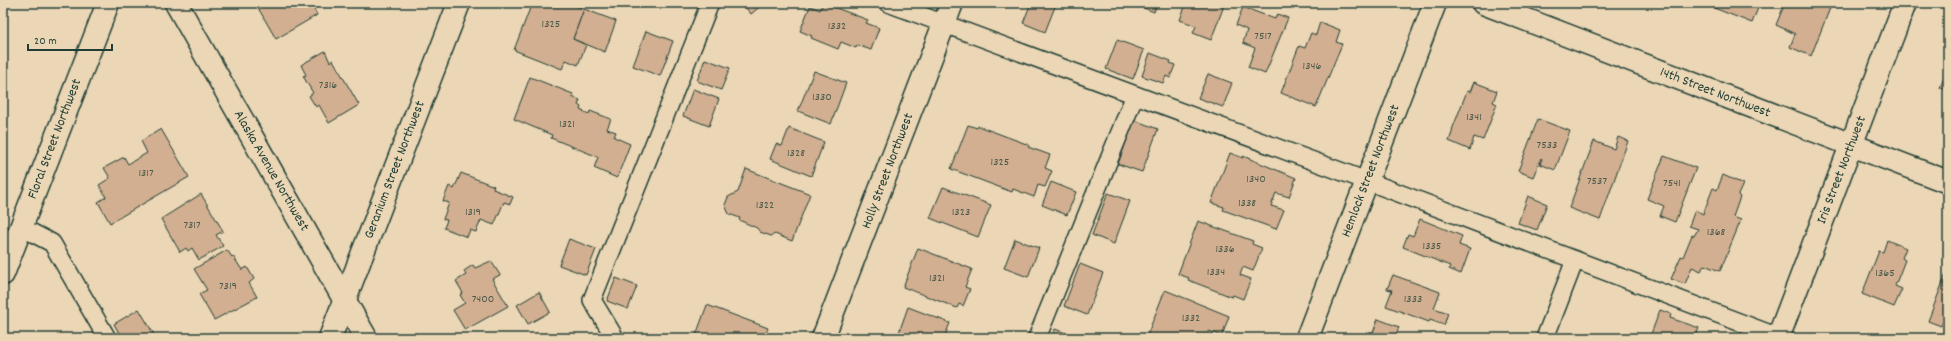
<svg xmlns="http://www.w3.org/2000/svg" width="1951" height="341" font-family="Dekko,sans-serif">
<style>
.building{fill:#d1af90;stroke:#1f3d34}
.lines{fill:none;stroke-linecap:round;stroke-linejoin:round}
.service-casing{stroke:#1f3d34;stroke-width:20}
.minor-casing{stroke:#1f3d34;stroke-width:25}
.tertiary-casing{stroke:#1f3d34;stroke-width:25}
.secondary-casing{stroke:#1f3d34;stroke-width:25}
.service{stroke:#ebd6b5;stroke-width:17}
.minor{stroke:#ebd6b5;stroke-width:22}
.tertiary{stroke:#ebd6b5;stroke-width:22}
.secondary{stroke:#ebd6b5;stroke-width:22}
.labels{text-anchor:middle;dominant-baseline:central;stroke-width:3;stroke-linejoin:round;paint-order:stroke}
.number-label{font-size:12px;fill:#4c5a4b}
.street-label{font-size:14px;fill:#1f3d34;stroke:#ebd6b5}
</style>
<rect width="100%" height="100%" fill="#ebd6b5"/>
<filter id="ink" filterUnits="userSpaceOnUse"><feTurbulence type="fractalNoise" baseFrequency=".025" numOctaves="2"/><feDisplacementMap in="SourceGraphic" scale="8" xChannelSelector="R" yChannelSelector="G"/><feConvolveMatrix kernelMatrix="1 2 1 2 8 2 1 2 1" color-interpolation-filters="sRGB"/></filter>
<g filter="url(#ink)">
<g class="building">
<path d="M262 3H311L317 15 276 39 257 6Z"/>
<path d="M532 3H569L584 9 573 39 586 45 578 65 566 60 562 69 514 50Z"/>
<path d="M742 3H764L751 14Z"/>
<path d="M823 3 868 20 866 23 879 28 871 50 857 45 856 48 841 42 838 49 811 38 812 36 800 31 810 6 820 10Z"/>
<path d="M1031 3 1056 4 1045 32 1023 23Z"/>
<path d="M1131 3H1157L1154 12Z"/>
<path d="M1184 3H1225L1211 40 1193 33 1196 26 1180 20 1186 4Z"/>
<path d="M1710 3H1760L1752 23 1709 6Z"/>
<path d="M1785 3H1832L1811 56 1790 47 1795 34 1776 25Z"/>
<path d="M1243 7 1275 19 1277 14 1288 18 1265 74 1248 67 1255 48 1243 43 1247 30 1236 25Z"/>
<path d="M584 9 616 21 605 52 573 39Z"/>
<path d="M1320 22 1340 30 1336 42 1342 44 1316 107 1281 93 1299 46 1305 48 1311 33 1316 35Z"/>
<path d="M646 31 673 41 660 76 633 66Z"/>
<path d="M1117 40 1144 50 1133 79 1106 69Z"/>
<path d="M325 51 330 62 333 60 359 105 329 123 319 105 316 107 309 96 313 93 303 76 306 75 301 65Z"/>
<path d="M1150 53 1171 61 1170 63 1175 65 1170 78 1166 76 1163 83 1142 76Z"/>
<path d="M705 59 730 68 721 90 697 81Z"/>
<path d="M1948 67V90L1940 88Z"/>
<path d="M814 71 846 83 831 124 798 111Z"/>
<path d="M1208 74 1232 83 1223 107 1198 98Z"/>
<path d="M530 77 573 94 572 97 580 100 578 105 581 107 580 110 589 114 590 111 611 119 607 129 616 132 614 137 630 144 617 178 594 168 598 157 551 138 552 135 514 119Z"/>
<path d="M1474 82 1497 91 1493 102 1497 104 1483 140 1474 137 1470 150 1449 141 1453 130H1452L1467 91 1470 92Z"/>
<path d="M693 89 719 99 709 126 683 116Z"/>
<path d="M1538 119 1570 131 1555 170 1540 164 1542 159 1541 158 1533 177 1518 171Z"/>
<path d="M1134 120 1158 129 1142 172 1118 164Z"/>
<path d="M968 125 977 128 978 126 1029 145 1028 147 1050 155 1045 168 1052 171 1045 187 1038 185 1034 197 1013 189 1012 192 951 169Z"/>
<path d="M789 128 824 142 811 176 770 159 776 144 782 146Z"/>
<path d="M161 129 189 177 110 223 98 202 106 197 99 185 110 178 104 168 124 157 128 164 147 153 141 141Z"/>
<path d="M1618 137 1628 141 1600 220 1569 208 1594 141 1614 149Z"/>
<path d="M1230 153 1243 158V156L1296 178 1289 197 1276 193 1271 206 1284 210 1276 229 1223 210 1224 207 1211 203Z"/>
<path d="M1664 156 1696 168 1675 222 1660 216 1664 206 1647 199Z"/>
<path d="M746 169 810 194 792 241 775 234 771 236 760 232 757 228 739 220 740 218 729 214 725 205 728 197 738 192Z"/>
<path d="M461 173 494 186 493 189 513 197 510 204 504 202 494 225 481 220 476 232 470 230 467 237 444 228 447 220 443 219 449 203 443 201 449 186 454 189Z"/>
<path d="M1723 175 1743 184 1738 195 1740 197 1733 217 1741 220 1720 271 1704 265 1701 271 1692 267 1685 284 1671 279 1681 256 1683 257 1692 235 1694 236 1698 229 1689 226 1695 210 1703 214 1713 188 1717 190Z"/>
<path d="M1051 182 1076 192 1067 215 1042 205Z"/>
<path d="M943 187 991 205 978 237 930 218Z"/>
<path d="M1108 193 1130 201 1114 244 1092 235Z"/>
<path d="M201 194 223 231 216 235 223 246 199 260 192 248 188 251 186 248 180 252 161 219Z"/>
<path d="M1528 196 1547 204 1537 230 1518 223Z"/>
<path d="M1420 219 1462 236 1459 245 1470 249 1461 274 1449 269 1450 266 1403 247 1408 234 1413 236Z"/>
<path d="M1198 221 1253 241 1252 244 1262 248 1253 271 1243 267 1240 275 1251 279 1243 299 1233 295 1232 297 1188 280 1189 278 1178 274Z"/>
<path d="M569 239 596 249 586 275 559 265Z"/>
<path d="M1015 239 1039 248 1028 277 1004 268Z"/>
<path d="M1887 240 1906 248 1902 258 1905 260 1895 286 1902 289 1894 307 1862 294 1879 251 1883 252Z"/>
<path d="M918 248 972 269 965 287 970 289 963 306 959 304 957 308 903 287Z"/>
<path d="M227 250 232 257 233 256 242 270 247 267 254 279 249 283 257 297 214 320 199 294 207 290 194 269Z"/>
<path d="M491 261 500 275 492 279 508 306 465 330 453 310 465 303 460 295 463 293 456 281 466 275 464 271 473 265 475 268Z"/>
<path d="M1080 264 1103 273 1087 315 1064 306Z"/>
<path d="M1946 274 1948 275V324L1943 322 1941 326 1928 321Z"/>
<path d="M1393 275 1440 292 1434 308 1448 313 1444 325 1430 320 1429 322 1386 306 1392 290 1387 289Z"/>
<path d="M616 278 637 286 628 309 607 301Z"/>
<path d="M1165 290 1229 316 1222 336 1209 331 1207 338H1146Z"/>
<path d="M539 292 550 312 528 324 517 305Z"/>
<path d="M707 305 768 328 764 338H695Z"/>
<path d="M908 307 950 323 944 338H897Z"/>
<path d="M139 309 156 338H122L114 324Z"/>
<path d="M1660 310 1671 314 1670 318 1699 328 1695 338H1651L1652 335 1651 334Z"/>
<path d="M1378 319 1399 327 1395 338H1371Z"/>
<path d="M1055 329 1079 338H1052Z"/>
</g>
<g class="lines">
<g class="service-casing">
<g id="service">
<path d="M888 3 1367 181 1781 338"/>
<path d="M21 227 52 243 107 338"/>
<path d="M615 338 592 300 710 3"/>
<path d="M1037 338 1135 95"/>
<path d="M1545 338 1575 260"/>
</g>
</g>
<g class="minor-casing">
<g id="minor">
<path d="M3 274 108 3"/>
<path d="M330 338 459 3"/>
<path d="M823 338 952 3"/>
<path d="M1307 338 1435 3"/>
<path d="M1778 338 1905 3"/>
</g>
</g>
<g class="tertiary-casing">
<path id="tertiary" d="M1483 3 1948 182"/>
</g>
<g class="secondary-casing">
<path id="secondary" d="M176 3 366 338"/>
</g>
<use href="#service" class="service"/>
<use href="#minor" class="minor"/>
<use href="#tertiary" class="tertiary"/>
<use href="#secondary" class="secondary"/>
</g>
</g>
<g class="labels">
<g class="number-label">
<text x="551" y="24">1325</text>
<text x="837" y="26">1332</text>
<text x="1263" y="36">7517</text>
<text x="1312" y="66">1346</text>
<text x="328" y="85">7316</text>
<text x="822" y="97">1330</text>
<text x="1474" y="117">1341</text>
<text x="567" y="124">1321</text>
<text x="1547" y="145">7533</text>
<text x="796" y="153">1328</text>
<text x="1000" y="162">1325</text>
<text x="146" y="173">1317</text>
<text x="1256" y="179">1340</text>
<text x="1597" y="181">7537</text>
<text x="1672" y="183">7541</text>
<text x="1247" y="203">1338</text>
<text x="765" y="205">1322</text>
<text x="473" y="212">1319</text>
<text x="961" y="212">1323</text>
<text x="192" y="225">7317</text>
<text x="1716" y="232">1368</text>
<text x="1432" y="246">1335</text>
<text x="1225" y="249">1336</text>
<text x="1216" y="272">1334</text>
<text x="1885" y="273">1365</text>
<text x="937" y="278">1321</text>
<text x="228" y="286">7319</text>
<text x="483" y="299">7400</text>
<text x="1413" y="299">1333</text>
<text x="1191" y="318">1332</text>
</g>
<g class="street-label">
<text transform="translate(1715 93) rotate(21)">14th Street Northwest</text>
<text transform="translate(55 139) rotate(-69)">Floral Street Northwest</text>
<text transform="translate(395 170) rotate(-69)">Geranium Street Northwest</text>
<text transform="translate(1842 170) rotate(-69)">Iris Street Northwest</text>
<text transform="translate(271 171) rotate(60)">Alaska Avenue Northwest</text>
<text transform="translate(888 171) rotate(-69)">Holly Street Northwest</text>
<text transform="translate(1371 171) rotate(-69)">Hemlock Street Northwest</text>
</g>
</g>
<rect width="1951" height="341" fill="none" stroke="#ebd6b5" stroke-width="16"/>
<rect x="8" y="8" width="1935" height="325" fill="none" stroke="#1f3d34" stroke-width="1.5" filter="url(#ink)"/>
<path d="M28 44v6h84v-6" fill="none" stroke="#1f3d34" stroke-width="2"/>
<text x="34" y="44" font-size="12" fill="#1f3d34" stroke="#ebd6b5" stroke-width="3" paint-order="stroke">20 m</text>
</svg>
